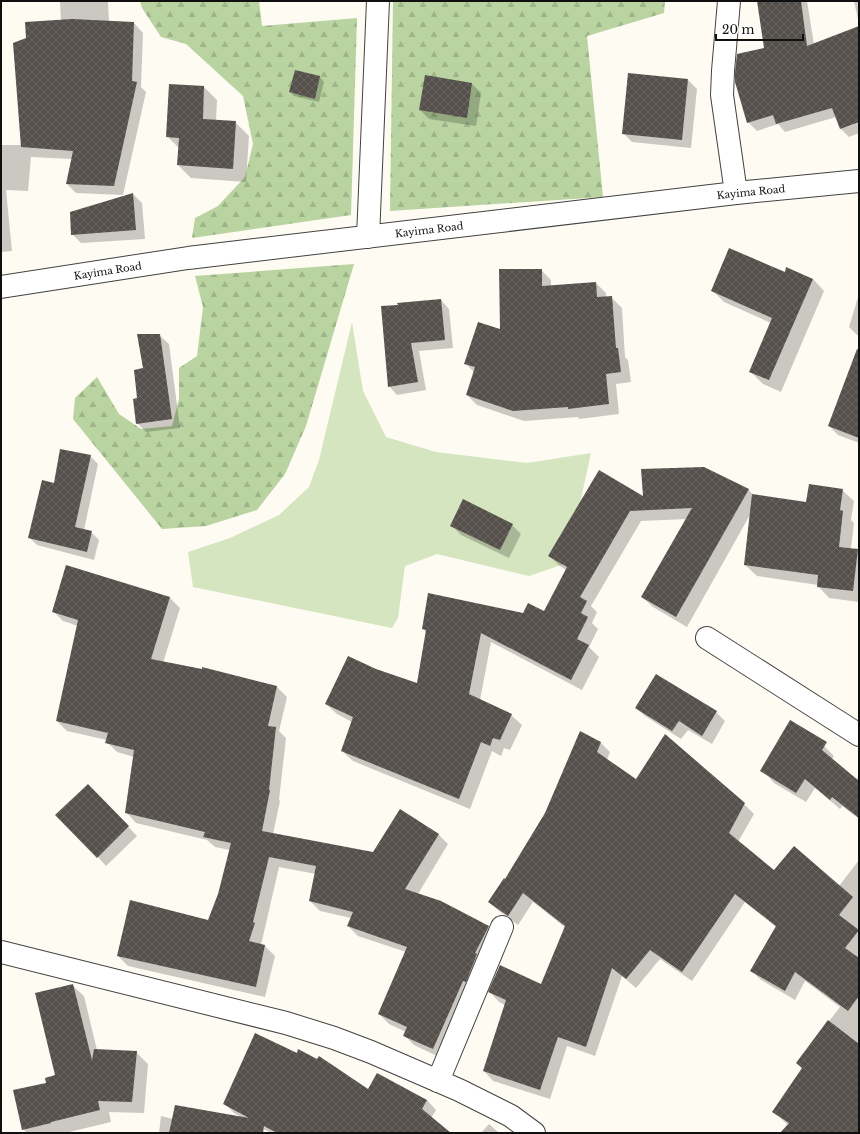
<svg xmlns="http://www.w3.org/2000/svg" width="860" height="1134" font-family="'Libre Baskerville',serif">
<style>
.grass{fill:#d4e5bf}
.forest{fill:url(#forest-firs)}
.shadow{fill:#0003}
.building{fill:url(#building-cross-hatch)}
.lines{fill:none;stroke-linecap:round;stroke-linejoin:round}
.minor-casing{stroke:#424242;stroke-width:24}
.minor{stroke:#fff;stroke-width:22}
.labels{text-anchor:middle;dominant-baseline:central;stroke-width:4;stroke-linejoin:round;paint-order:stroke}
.street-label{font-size:10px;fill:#0f0f0f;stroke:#fff}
</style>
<defs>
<pattern id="forest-firs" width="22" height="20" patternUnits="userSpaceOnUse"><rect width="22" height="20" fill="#b9d4a0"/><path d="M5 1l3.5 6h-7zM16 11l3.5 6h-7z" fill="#9eb589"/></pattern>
<pattern id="building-cross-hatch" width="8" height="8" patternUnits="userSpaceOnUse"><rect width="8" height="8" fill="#56504c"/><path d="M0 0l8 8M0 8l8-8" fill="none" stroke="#696561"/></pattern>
</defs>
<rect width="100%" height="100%" fill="#fdfbf2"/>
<path class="grass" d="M352 322 363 391 386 437 436 452 527 463 591 453 567 563 529 576 437 554 405 566 398 618 392 628 193 587 188 552 230 538 279 515 309 487 319 460Z"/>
<g class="forest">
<path d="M140 1H259L262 26 357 18 351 215 192 238 195 218 218 206 245 177 253 144 243 96 186 44 161 37 142 8Z"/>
<path d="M393 1H665L664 13 587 36 603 197 390 211Z"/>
<path d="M354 264 306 426 285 474 257 510 206 526 162 529 73 419 75 398 97 377 119 414 141 429 172 426 179 399V368L197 356 203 307 195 276Z"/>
</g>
<g class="shadow">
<path d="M60 1H108L109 22 134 23 143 33 141 87 146 92 123 195 76 193 67 184 72 159 31 157 28 191 6 190 12 251 1 252V145H21L27 39 61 21Z"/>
<path d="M758 1H807L814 44 859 103V133L849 137 841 129 836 117 785 132 778 124 757 131 748 122 765 49Z"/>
<path d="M854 1H859V24Z"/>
<path d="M296 71 320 77 324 82 319 102 294 96 290 92Z"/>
<path d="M688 80 697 89 691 148 632 142 623 133Z"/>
<path d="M472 84 481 93 476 126 429 119 420 110Z"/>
<path d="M204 87 217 100 216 121 235 122 249 136 246 182 191 178 178 165 179 148 167 136Z"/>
<path d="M133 194 142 203 145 239 81 243 72 234Z"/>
<path d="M541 270 551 280V287L596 283 606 293V298L611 297 622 308 625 357 628 360 631 382 616 384 619 414 579 419 578 417 524 421 477 405 467 395 474 372 465 363 501 331Z"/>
<path d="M786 274 813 279 824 291 781 392 763 384 751 372 771 323 724 302 712 290Z"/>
<path d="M859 294V335H857L849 327Z"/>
<path d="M441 300 449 309 453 348 419 351 426 390 397 395 389 386 382 307Z"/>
<path d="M159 335 169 344 180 428 146 432 137 423 139 399 144 369Z"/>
<path d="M859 390V443L838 435 829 426Z"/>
<path d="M90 456 98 464 84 530 91 532 99 540 94 560 37 545 29 537 55 484Z"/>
<path d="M748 489 754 496 807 503 842 490 854 501 851 520 854 523 851 549 859 551V602L829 598 818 586V585L757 576 745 565 751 513 687 627 653 607 642 597 687 519 641 521 591 606 597 612 592 623 598 629 589 647 599 657 582 690 491 642 480 700 511 715 522 725 510 750 504 748 501 756 492 751 470 809 353 761 342 751 352 722 337 714 326 704 375 670 417 684 427 633 423 628 524 614 545 612 566 570 560 566 549 556 644 498Z"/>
<path d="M512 525 521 534 509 558 461 535 452 526Z"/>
<path d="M66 566 170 598 180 608 163 663 277 687 287 697 279 731 286 738 279 800 280 801 273 834 373 853 438 834 448 844 418 894 488 926 498 936 443 1059 414 1045 404 1035 406 1032 389 1024 379 1014 406 952 358 936 348 926 351 918 320 911 310 901 316 874 279 867 261 945 265 946 275 956 265 997 128 966 118 956 209 921 219 894 230 850 215 847 207 840 136 823 126 812 134 757 117 752 107 742V740L67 731 57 721 78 626 63 621 53 611Z"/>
<path d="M636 708 716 712 725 721 712 744 688 730 681 739 645 716Z"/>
<path d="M791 720 824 746 834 756 832 759 856 780 859 775V819L842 806 840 809 815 788 806 802 774 783 765 773V764Z"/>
<path d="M581 732 601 743 610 752 607 760 636 780 744 804 754 814 738 842 774 871 839 886 859 860V1133H781L788 1125 773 1111 803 1069 797 1063 840 1007 805 981 795 1000 761 980 752 971 776 927 745 902 692 981 660 959 636 988 622 976 595 1056 567 1046 550 1099 493 1081 484 1071 505 1005 499 1002 490 992 542 985 566 928 533 902 518 925 499 911 489 902 505 880 546 813Z"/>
<path d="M88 785 137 836 106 866 98 857Z"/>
<path d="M72 985 84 996 97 1050 136 1052 148 1064 144 1113 109 1112 111 1122 65 1133H27L23 1129 47 1084 56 1075Z"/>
<path d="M369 1091 427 1100 436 1110 431 1118 449 1133H271L234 1113 225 1104Z"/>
<path d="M161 1116 173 1119 238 1133H159Z"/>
<path d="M489 1124 499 1133H481Z"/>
</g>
<g class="building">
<path d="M757 1H801L807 46 859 26V122L840 129 832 108 776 124 773 115 747 123 735 82V72L737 54 764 48Z"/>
<path d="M72 19 134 22 132 81 137 82 114 186 66 184 73 151 21 147 13 43 26 38 25 22Z"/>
<path d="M295 70 320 76 315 99 289 92Z"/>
<path d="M628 73 688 79 682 140 622 134Z"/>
<path d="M425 75 472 83 467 118 419 110Z"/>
<path d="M169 84 204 86 203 119 236 121 233 169 177 165 179 138 166 137Z"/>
<path d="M133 193 136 230 71 235 70 212Z"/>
<path d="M729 248 785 272 786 267 813 279 769 380 749 372 772 318 711 291Z"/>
<path d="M499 269H542V286L596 282 597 297 612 296 616 348H618L621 372 606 374 609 404 568 409V407L513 411 466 395 475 367 464 364 478 322 500 329Z"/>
<path d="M441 299 445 340 411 343 418 382 388 387 381 306 398 305 397 303Z"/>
<path d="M137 334H160L172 419 136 424 133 399 137 398 134 370 143 368Z"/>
<path d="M857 349 859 350V438L828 426Z"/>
<path d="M60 449 91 455 75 527 92 531 87 552 28 538 42 480 54 483Z"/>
<path d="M704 467 749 489 676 617 641 597 692 508 630 511 580 597 587 601 581 613 588 617 577 639 589 645 571 680 481 633 469 694 512 714 500 740 493 738 490 746 481 742 459 799 341 751 353 717 325 704 348 656 376 669 417 683 426 630 422 629 428 593 523 613 528 603 544 611 567 567 548 556 599 470 643 496 641 469Z"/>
<path d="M809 484 843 489 840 510 843 511 839 547 858 549 853 591 817 587 818 575 744 565 752 494 806 502Z"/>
<path d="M463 499 513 524 500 550 450 526Z"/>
<path d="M66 565 170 597 151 659 202 669V667L277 686 268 726 276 727 269 790H270L262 831 373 852 400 809 439 834 405 889 441 901 489 926 475 953 477 954 466 982 463 981 433 1049 403 1036 407 1027 378 1014 407 947 347 926 353 912 309 901 316 866 269 857 253 922 255 923 249 941 265 945 256 987 117 956 130 900 208 920 218 894 231 843 203 837 205 832 125 813 134 750 105 743 108 733 56 721 78 620 52 612Z"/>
<path d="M656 674 717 711 702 736 679 721 672 731 635 708Z"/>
<path d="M790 720 827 742 822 750 859 781V818L832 797 830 800 805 779 796 793 760 771Z"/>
<path d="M580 731 601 742 597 752 636 779 665 734 745 803 729 833 774 870 794 846 853 897 839 915 859 930 845 948 859 958V996L848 1011 795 972 785 991 750 971 776 926 735 894 682 972 650 950 626 979 612 968 586 1047 558 1037 540 1090 483 1071 506 1000 488 992 500 965 541 984 565 926 523 893 508 916 488 902 504 878 505 879 545 813Z"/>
<path d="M88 784 129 826 97 858 55 815Z"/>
<path d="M73 984 92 1060 94 1049 137 1051 132 1102 98 1101 100 1110 51 1122V1123L22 1130 13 1090 46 1083 45 1078 55 1075 35 993Z"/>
<path d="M828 1020 859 1044V1133H780L789 1123 772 1112 802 1068 796 1063Z"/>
<path d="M255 1033 297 1053 298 1049 317 1059 319 1056 368 1089 377 1073 427 1100 422 1109 451 1133H277L264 1126 263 1133H169L175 1105 249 1118 223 1104Z"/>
</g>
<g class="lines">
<g class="minor-casing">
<g id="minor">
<path d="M729 1 723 71 722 95 736 193"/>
<path d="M368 237 378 1"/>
<path id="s1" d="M1 287 188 258 736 193 859 181"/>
<path d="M707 638 859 735"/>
<path d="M1 952 286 1023 334 1038 371 1052 459 1090 511 1116 534 1133"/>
<path d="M438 1081 502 927"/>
</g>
</g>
<use href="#minor" class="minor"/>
</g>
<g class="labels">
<g class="street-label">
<text stroke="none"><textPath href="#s1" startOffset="756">Kayima Road</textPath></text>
<text stroke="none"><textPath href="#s1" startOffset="432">Kayima Road</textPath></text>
<text stroke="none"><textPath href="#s1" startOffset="108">Kayima Road</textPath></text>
</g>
</g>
<rect width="860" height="1134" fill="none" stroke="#0f0f0f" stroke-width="4"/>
<path d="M716 34v6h87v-6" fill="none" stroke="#0f0f0f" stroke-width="2"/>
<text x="722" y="34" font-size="12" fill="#0f0f0f" stroke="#ffffff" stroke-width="3" paint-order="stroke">20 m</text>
</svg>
